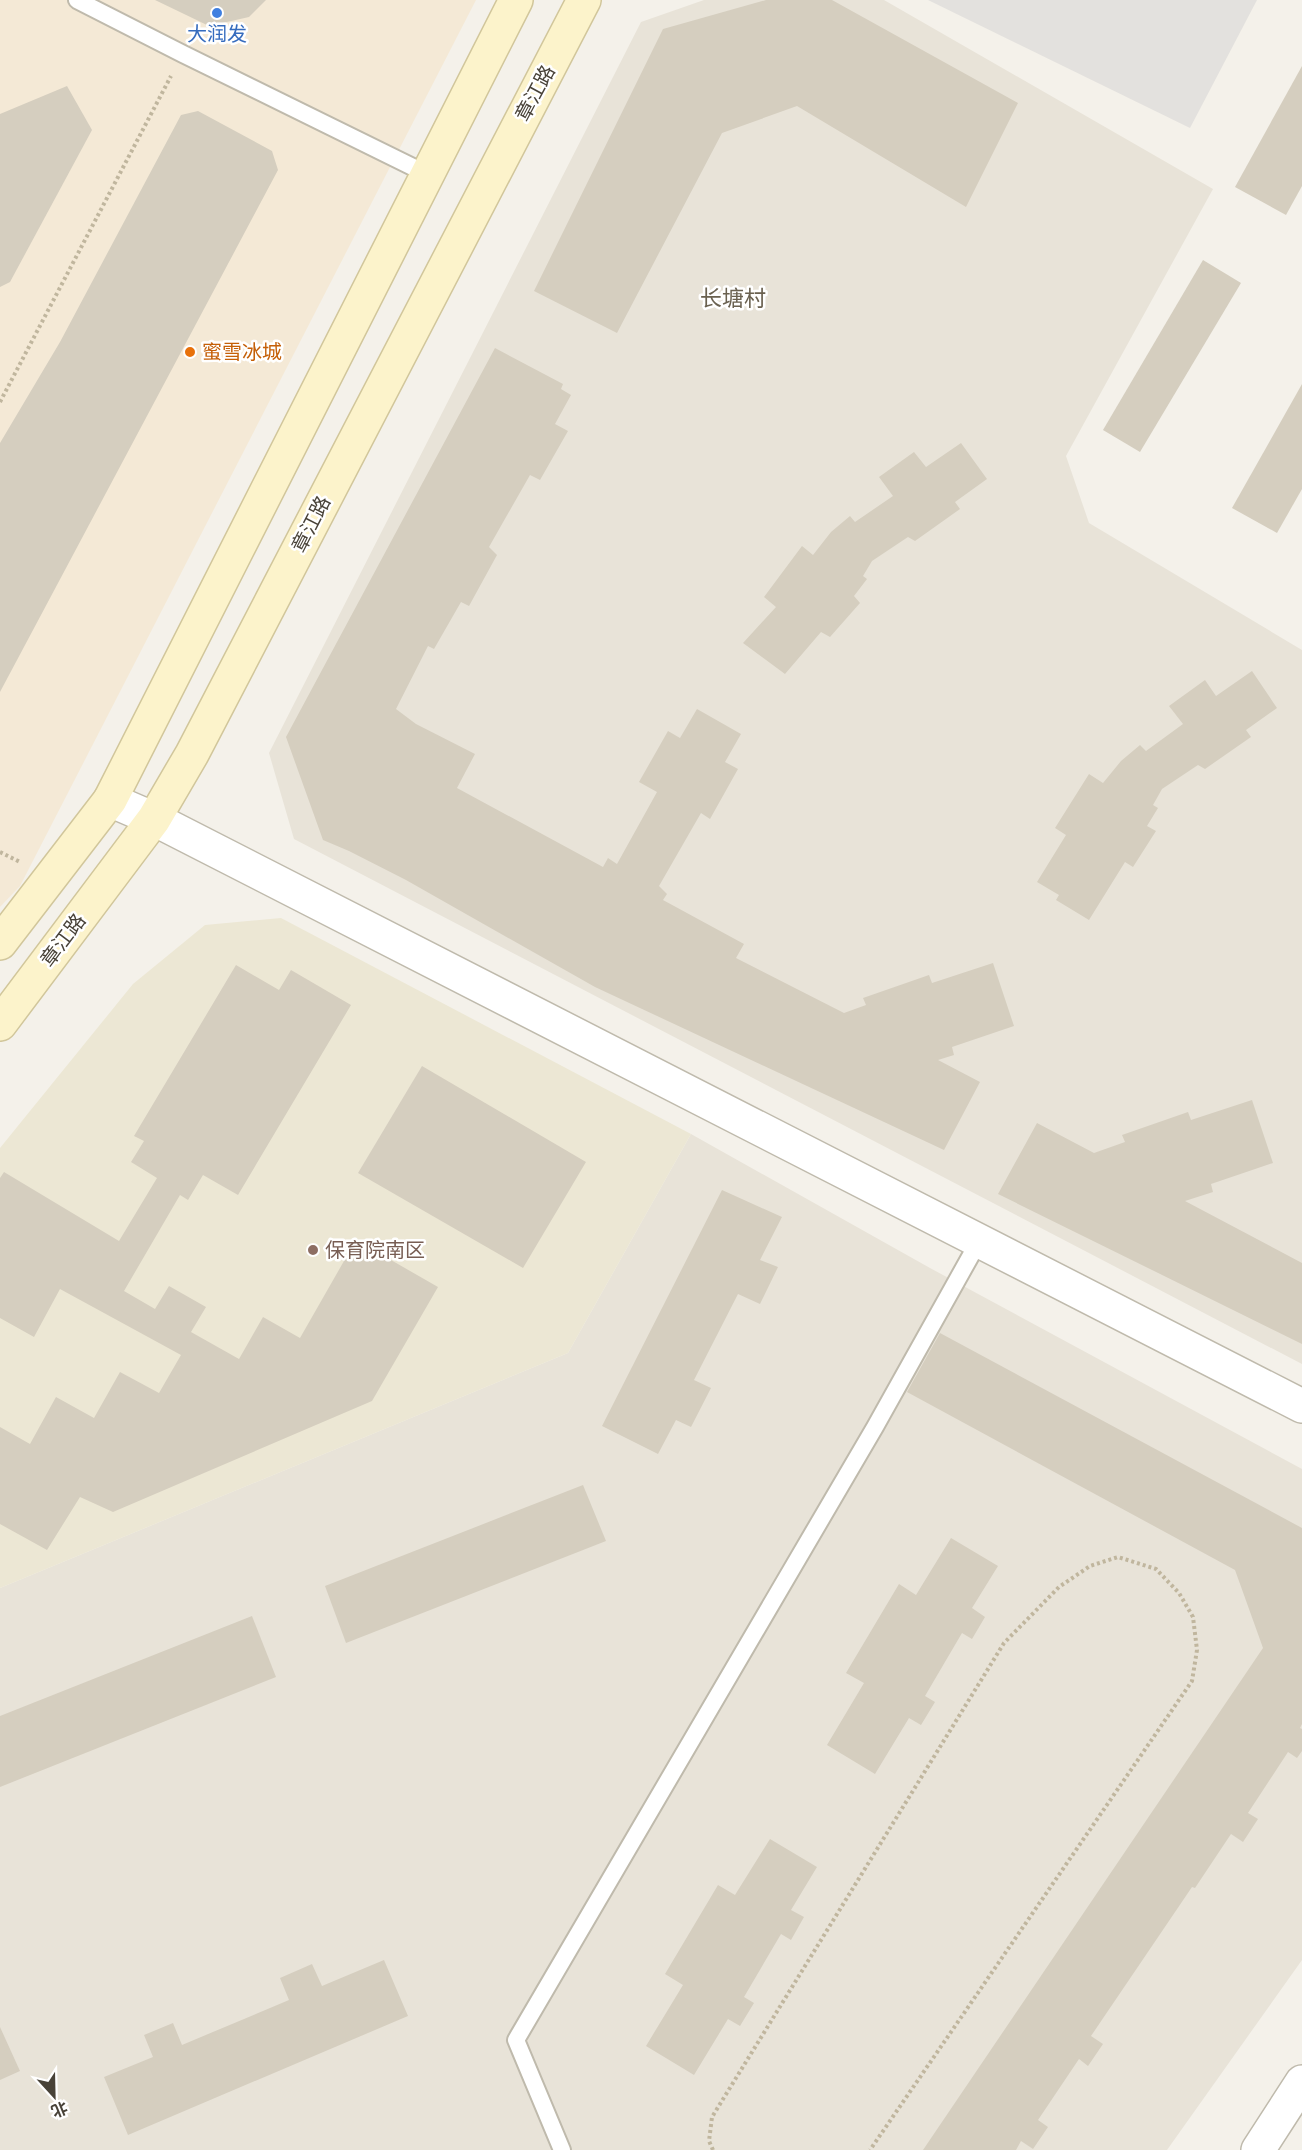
<svg xmlns="http://www.w3.org/2000/svg" width="1302" height="2150" font-family="Roboto,'Noto Sans SC',sans-serif">
<style>
.residential{fill:#e8e3d8}
.commercial{fill:#f4e9d6}
.education{fill:#ece7d4}
.parking{fill:#e3e1de}
.building{fill:#d5cebf}
.lines{fill:none;stroke-linecap:round;stroke-linejoin:round}
.service-casing{stroke:#bfbaac;stroke-width:20}
.tertiary-casing{stroke:#bfbaac;stroke-width:36}
.secondary-casing{stroke:#d1c69b;stroke-width:36}
.path{stroke:#c0b69e;stroke-width:4;stroke-dasharray:3 3;stroke-linecap:butt}
.service{stroke:#fff;stroke-width:16}
.tertiary{stroke:#fff;stroke-width:33}
.secondary{stroke:#fcf3cb;stroke-width:33}
.shop-dot{fill:#3f7fe0;stroke:#fff;stroke-width:2}
.food-dot{fill:#e8710a;stroke:#fff;stroke-width:2}
.education-dot{fill:#8d6e63;stroke:#fff;stroke-width:2}
.labels{text-anchor:middle;dominant-baseline:central;stroke-width:5;stroke-linejoin:round;paint-order:stroke}
.shop-label{font-size:20px;fill:#366cbe;stroke:#fff}
.street-label{font-size:20px;fill:#484238;stroke:#fff}
.food-label{font-size:20px;fill:#c56008;stroke:#fff;text-anchor:start}
.education-label{font-size:20px;fill:#785e54;stroke:#fff;text-anchor:start}
.quarter-label{font-size:22px;fill:#6a6150;stroke:#fff}
</style>
<rect width="100%" height="100%" fill="#f4f1ea"/>
<g class="residential">
<path d="M704 0H884L1213 189 1066 456 1089 523 1302 650V1364L294 839 269 753 641 22Z"/>
<path d="M691 1134 930 1268 1302 1469V1960L1167 2150H0V1588L568 1353Z"/>
</g>
<path class="commercial" d="M0 0H476L20 886 0 907Z"/>
<path class="education" d="M281 918 691 1134 568 1353 0 1588V1148L133 984 205 925Z"/>
<path class="parking" d="M928 0H1257L1190 128Z"/>
<g class="building">
<path d="M155 0H266L249 17 209 26Z"/>
<path d="M766 0H832L1018 103 966 207 797 106 722 133 617 333 534 291 663 29Z"/>
<path d="M1302 66V186L1286 215 1235 187Z"/>
<path d="M67 86 92 130 10 282 0 287V114Z"/>
<path d="M198 111 272 151 278 170 0 692V443L60 342 181 115Z"/>
<path d="M1203 260 1241 283 1140 452 1103 430Z"/>
<path d="M495 348 563 384 561 389 571 395 555 424 568 431 540 480 530 475 489 547 497 555 469 606 461 602 434 649 428 646 396 709 416 724 475 754 457 788 603 867 608 858 617 864 657 792 639 782 668 731 680 738 697 709 741 734 725 762 738 769 710 819 701 813 659 886 667 894 663 900 744 944 736 958 844 1013 866 1005 863 998 929 975 932 983 993 963 1014 1026 952 1047 954 1055 938 1060 980 1082 944 1150 595 987 406 880 349 851 323 840 286 737Z"/>
<path d="M1302 384V489L1277 533 1232 508Z"/>
<path d="M961 443 987 479 955 502 960 509 915 541 908 537 872 561 863 576 867 579 854 596 860 603 830 637 821 632 785 674 743 643 776 607 764 597 802 546 813 555 831 532 850 516 855 522 893 496 879 477 914 452 926 467Z"/>
<path d="M1252 671 1277 708 1246 730 1251 737 1205 769 1198 765 1162 789 1153 805 1158 808 1147 826 1156 831 1133 867 1125 862 1089 920 1056 900 1059 895 1037 882 1066 835 1055 828 1089 774 1103 783 1121 761 1140 745 1146 751 1183 724 1169 706 1205 680 1216 696Z"/>
<path d="M236 965 279 990 291 970 351 1005 238 1195 203 1175 188 1200 180 1195 124 1291 155 1309 169 1286 206 1307 191 1332 239 1359 263 1317 300 1338 356 1240 438 1287 372 1401 113 1512 80 1497 47 1550 0 1524V1427L30 1444 56 1397 94 1418 120 1372 159 1393 181 1355 60 1289 34 1337 0 1318V1178L4 1172 119 1241 157 1178 131 1162 144 1141 134 1136Z"/>
<path d="M422 1066 586 1162 523 1268 358 1173Z"/>
<path d="M1252 1100 1273 1163 1211 1184 1213 1192 1185 1201 1302 1263V1344L998 1194 1037 1123 1094 1153 1125 1142 1122 1135 1188 1112 1191 1120Z"/>
<path d="M722 1190 782 1217 760 1260 778 1267 760 1304 738 1294 694 1380 711 1388 691 1427 676 1420 658 1454 602 1426Z"/>
<path d="M940 1333 1302 1528V1724L1300 1728 1302 1729V1751L1297 1758 1288 1752 1248 1813 1258 1819 1243 1842 1231 1834 1195 1888 1192 1887 1091 2036 1103 2044 1088 2066 1079 2059 1038 2120 1048 2127 1033 2149 1021 2141 1016 2150H923L1263 1648 1235 1570 907 1392Z"/>
<path d="M583 1485 606 1541 346 1643 325 1586Z"/>
<path d="M951 1538 998 1566 972 1608 985 1617 972 1639 962 1633 925 1696 935 1702 921 1725 909 1718 875 1774 827 1745 864 1683 846 1673 899 1584 916 1595Z"/>
<path d="M252 1616 276 1677 0 1787V1716Z"/>
<path d="M770 1839 817 1867 791 1910 804 1917 791 1940 781 1934 744 1997 754 2003 740 2026 728 2019 694 2075 646 2046 683 1985 665 1974 718 1885 735 1895Z"/>
<path d="M384 1960 408 2016 128 2135 104 2077 153 2057 144 2035 173 2023 182 2045 289 2000 280 1978 312 1964 322 1986Z"/>
<path d="M0 2027 20 2071 0 2080Z"/>
</g>
<g class="lines">
<g class="service-casing">
<g id="service">
<path d="M77 0 183 54 427 174"/>
<path d="M562 2150 516 2040 875 1427 979 1241"/>
</g>
</g>
<g class="tertiary-casing">
<g id="tertiary">
<path d="M110 800 154 819 1302 1406"/>
<path d="M1258 2150 1302 2082"/>
</g>
</g>
<g class="secondary-casing">
<g id="secondary">
<path d="M0 943 110 800 516 0"/>
<path d="M0 1024 154 819 192 754 584 0"/>
</g>
</g>
<g class="path">
<path d="M0 402 171 76"/>
<path d="M0 852 20 862"/>
<path d="M713 2150 709 2141 712 2117 1004 1643 1059 1587 1090 1566 1118 1557 1156 1569 1179 1593 1193 1617 1197 1650 1192 1681 870 2150"/>
</g>
<use href="#service" class="service"/>
<use href="#tertiary" class="tertiary"/>
<use href="#secondary" class="secondary"/>
</g>
<circle class="shop-dot" cx="217" cy="13" r="6"/>
<circle class="food-dot" cx="190" cy="352" r="6"/>
<circle class="education-dot" cx="313" cy="1250" r="6"/>
<g class="labels">
<g class="shop-label">
<text x="217" y="34">大润发</text>
</g>
<g class="street-label">
<text transform="translate(535 93) rotate(-62)">章江路</text>
<text transform="translate(311 524) rotate(-63)">章江路</text>
<text transform="translate(63 940) rotate(-53)">章江路</text>
</g>
<g class="food-label">
<text x="202" y="352">蜜雪冰城</text>
</g>
<g class="education-label">
<text x="325" y="1250">保育院南区</text>
</g>
<g class="quarter-label">
<text x="733" y="298">长塘村</text>
</g>
</g>
<g transform="translate(54 2096) rotate(158)" stroke="#ffffff" stroke-width="4.5" paint-order="stroke">
<path d="M0-4.5L10 22L0 15L-10 22Z" fill="#484238"/>
<text y="-9" font-size="16" font-weight="bold" text-anchor="middle" fill="#484238">北</text>
</g>
</svg>
